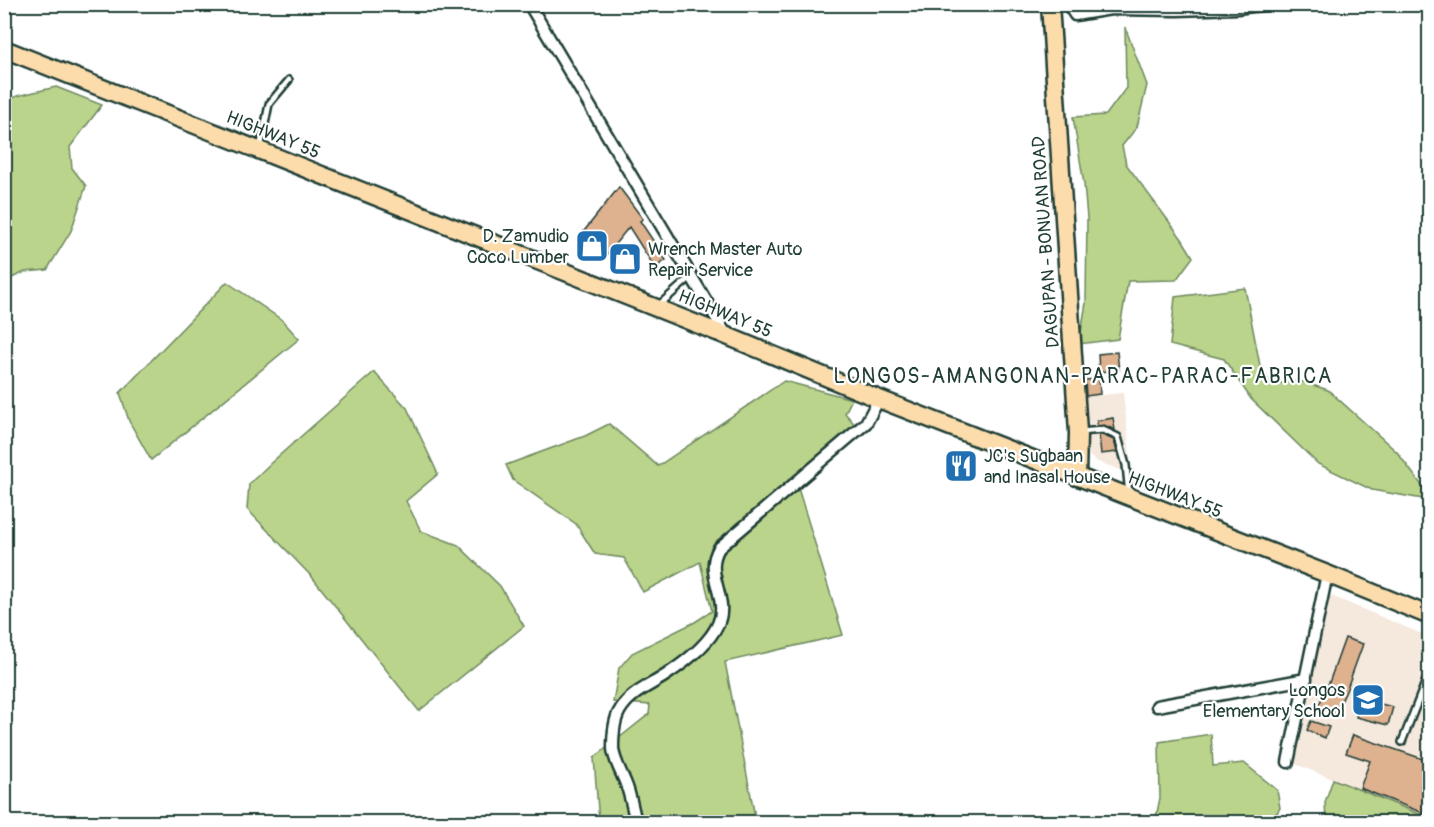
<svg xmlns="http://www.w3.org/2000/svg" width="1434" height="827" font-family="Pangolin,sans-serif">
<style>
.built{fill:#f5e8dd}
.green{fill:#bbd48b;stroke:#6d8860;stroke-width:1.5}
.building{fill:#deb18f;stroke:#1f3d34;stroke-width:1.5}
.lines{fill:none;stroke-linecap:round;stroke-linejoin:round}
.service-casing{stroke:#1f3d34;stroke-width:10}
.minor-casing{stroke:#1f3d34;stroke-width:15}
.primary-casing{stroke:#1f3d34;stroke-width:21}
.trunk-casing{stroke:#1f3d34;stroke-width:21}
.service{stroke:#fff;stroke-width:5}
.minor{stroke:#fff;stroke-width:10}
.primary{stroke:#fddcac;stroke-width:16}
.trunk{stroke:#fddcac;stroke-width:16}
.labels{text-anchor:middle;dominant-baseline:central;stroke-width:4.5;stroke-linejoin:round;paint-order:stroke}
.street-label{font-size:18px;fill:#1f3d34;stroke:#fff}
.poi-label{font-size:18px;fill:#1f3d34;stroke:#fff;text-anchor:end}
.quarter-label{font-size:21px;letter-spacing:1.5px;fill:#1f3d34;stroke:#fff}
</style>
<rect width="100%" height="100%" fill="#fff"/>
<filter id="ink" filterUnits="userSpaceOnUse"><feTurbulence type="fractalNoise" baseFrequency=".0167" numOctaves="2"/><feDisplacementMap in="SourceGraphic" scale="12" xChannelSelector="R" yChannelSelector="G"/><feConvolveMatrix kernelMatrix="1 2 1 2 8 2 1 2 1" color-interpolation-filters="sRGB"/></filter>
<g filter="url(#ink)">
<g class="built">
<path d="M1123 393 1132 474 1098 462 1089 456 1083 397Z"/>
<path d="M1329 595 1429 637V818L1293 763Z"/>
</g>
<g class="green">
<path d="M1125 27 1147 85 1137 127 1122 146 1126 164 1182 239 1193 257 1176 280 1128 281 1118 339 1079 344 1086 303 1087 218 1084 184 1073 117 1106 115 1126 88Z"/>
<path d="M56 87 102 105 70 147 72 168 86 186 71 231 47 270 25 272 5 281V102L17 96Z"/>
<path d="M227 282 282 320 299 339 151 460 129 421 120 393Z"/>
<path d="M1245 288 1261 371 1270 381 1281 383 1300 381 1328 390 1397 452 1429 495V500L1372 490 1318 464 1251 399 1224 359 1170 345 1175 297Z"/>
<path d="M374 372 407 408 438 474 406 501 421 531 458 545 500 586 524 626 419 711 312 577 247 509 249 484 273 461Z"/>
<path d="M784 381 852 399 845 413 862 433 798 488 843 635 725 662 756 822H599L594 758 649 714 650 705 613 702 619 668 632 653 695 622 712 611 700 562 643 592 624 558 595 554 576 524 513 480 506 465 585 436 609 424 658 466Z"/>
<path d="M1211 734 1213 766 1244 763 1277 790 1280 808 1271 822H1155L1160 798 1159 742Z"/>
<path d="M1333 779 1429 818V822H1326L1325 802Z"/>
</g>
<g class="building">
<path d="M619 187 643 219 640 221 666 260 655 268 629 227 602 260 577 240Z"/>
<path d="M1117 352 1119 370 1099 372 1098 354Z"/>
<path d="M1099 379 1100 394 1086 396 1085 380Z"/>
<path d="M1113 418 1115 430 1104 425 1097 426V421Z"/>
<path d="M1099 435H1102L1114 440 1117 452 1101 454Z"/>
<path d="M953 457 972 462 969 477 949 472Z"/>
<path d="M1345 638 1363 644 1346 691 1336 712 1318 707 1330 680Z"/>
<path d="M1361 699 1393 707 1388 725 1356 717Z"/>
<path d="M1311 721 1329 727 1325 738 1307 730Z"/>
<path d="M1353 735 1429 761 1421 786 1430 789V815L1427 813H1423L1360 788 1370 761 1346 753Z"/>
</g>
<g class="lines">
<g class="service-casing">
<g id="service">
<path d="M260 149 269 104 289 80"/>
<path d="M659 305 692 276"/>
<path d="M1080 432 1103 430 1118 437 1126 465 1129 495"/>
<path d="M1402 742 1430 670"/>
<path d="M1425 817 1426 822"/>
</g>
</g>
<g class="minor-casing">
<g id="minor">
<path d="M529 4 727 336"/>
<path d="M1068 4 1075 15 1111 9 1177 10 1237 8 1269 4"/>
<path d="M1157 706 1306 679"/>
<path d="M1288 762 1327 574"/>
<path d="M636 822C633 811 631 798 627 787 623 775 613 759 613 748 613 737 614 721 619 712 629 693 650 686 666 675 684 663 709 644 718 624 730 598 703 574 719 548L866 423 879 399"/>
</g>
</g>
<g class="primary-casing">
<path id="primary" d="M1050 4 1078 432 1077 477"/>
</g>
<g class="trunk-casing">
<path id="trunk" d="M4 49 727 336 879 399 1327 574 1430 616"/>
</g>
<use href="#service" class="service"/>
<use href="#minor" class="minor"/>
<use href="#primary" class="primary"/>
<use href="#trunk" class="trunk"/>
</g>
</g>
<defs>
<g id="shop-square" transform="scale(1.725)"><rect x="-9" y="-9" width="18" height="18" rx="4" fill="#1f6fb2" stroke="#fff"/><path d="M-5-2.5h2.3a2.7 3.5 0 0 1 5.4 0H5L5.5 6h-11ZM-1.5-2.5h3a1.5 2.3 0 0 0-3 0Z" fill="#fff"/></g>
<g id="restaurant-square" transform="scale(1.725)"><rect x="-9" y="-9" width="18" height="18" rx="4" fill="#1f6fb2" stroke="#fff"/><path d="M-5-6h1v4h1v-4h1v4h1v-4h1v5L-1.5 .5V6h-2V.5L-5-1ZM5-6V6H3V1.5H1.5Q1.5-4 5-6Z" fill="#fff"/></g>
<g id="school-square" transform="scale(1.725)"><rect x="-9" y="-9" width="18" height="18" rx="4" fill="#1f6fb2" stroke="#fff"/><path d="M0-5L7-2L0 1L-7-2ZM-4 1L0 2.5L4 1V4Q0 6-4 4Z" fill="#fff"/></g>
</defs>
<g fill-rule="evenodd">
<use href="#shop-square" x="592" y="246"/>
<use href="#shop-square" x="625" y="259"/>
<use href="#restaurant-square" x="961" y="466"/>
<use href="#school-square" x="1368" y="700"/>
</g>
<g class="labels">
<g class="street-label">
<text transform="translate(273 135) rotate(22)">HIGHWAY 55</text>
<text transform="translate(1046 242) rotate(-94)">DAGUPAN - BONUAN ROAD</text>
<text transform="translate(725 314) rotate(22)">HIGHWAY 55</text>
<text transform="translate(1175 495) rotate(21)">HIGHWAY 55</text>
</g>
<g class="poi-label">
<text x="569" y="236">D. Zamudio<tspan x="569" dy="21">Coco Lumber</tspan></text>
<text x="648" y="249" text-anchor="start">Wrench Master Auto<tspan x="648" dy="21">Repair Service</tspan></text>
<text x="984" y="456" text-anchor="start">JC's Sugbaan<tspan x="984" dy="21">and Inasal House</tspan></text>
<text x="1345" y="690">Longos<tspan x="1345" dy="21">Elementary School</tspan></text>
</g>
<g class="quarter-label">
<text x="1083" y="376">LONGOS-AMANGONAN-PARAC‑PARAC-FABRICA</text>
</g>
</g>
<rect width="1434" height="827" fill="none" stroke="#fff" stroke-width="24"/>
<rect x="12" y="12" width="1410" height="803" fill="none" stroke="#1f3d34" stroke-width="2" filter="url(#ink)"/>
</svg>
